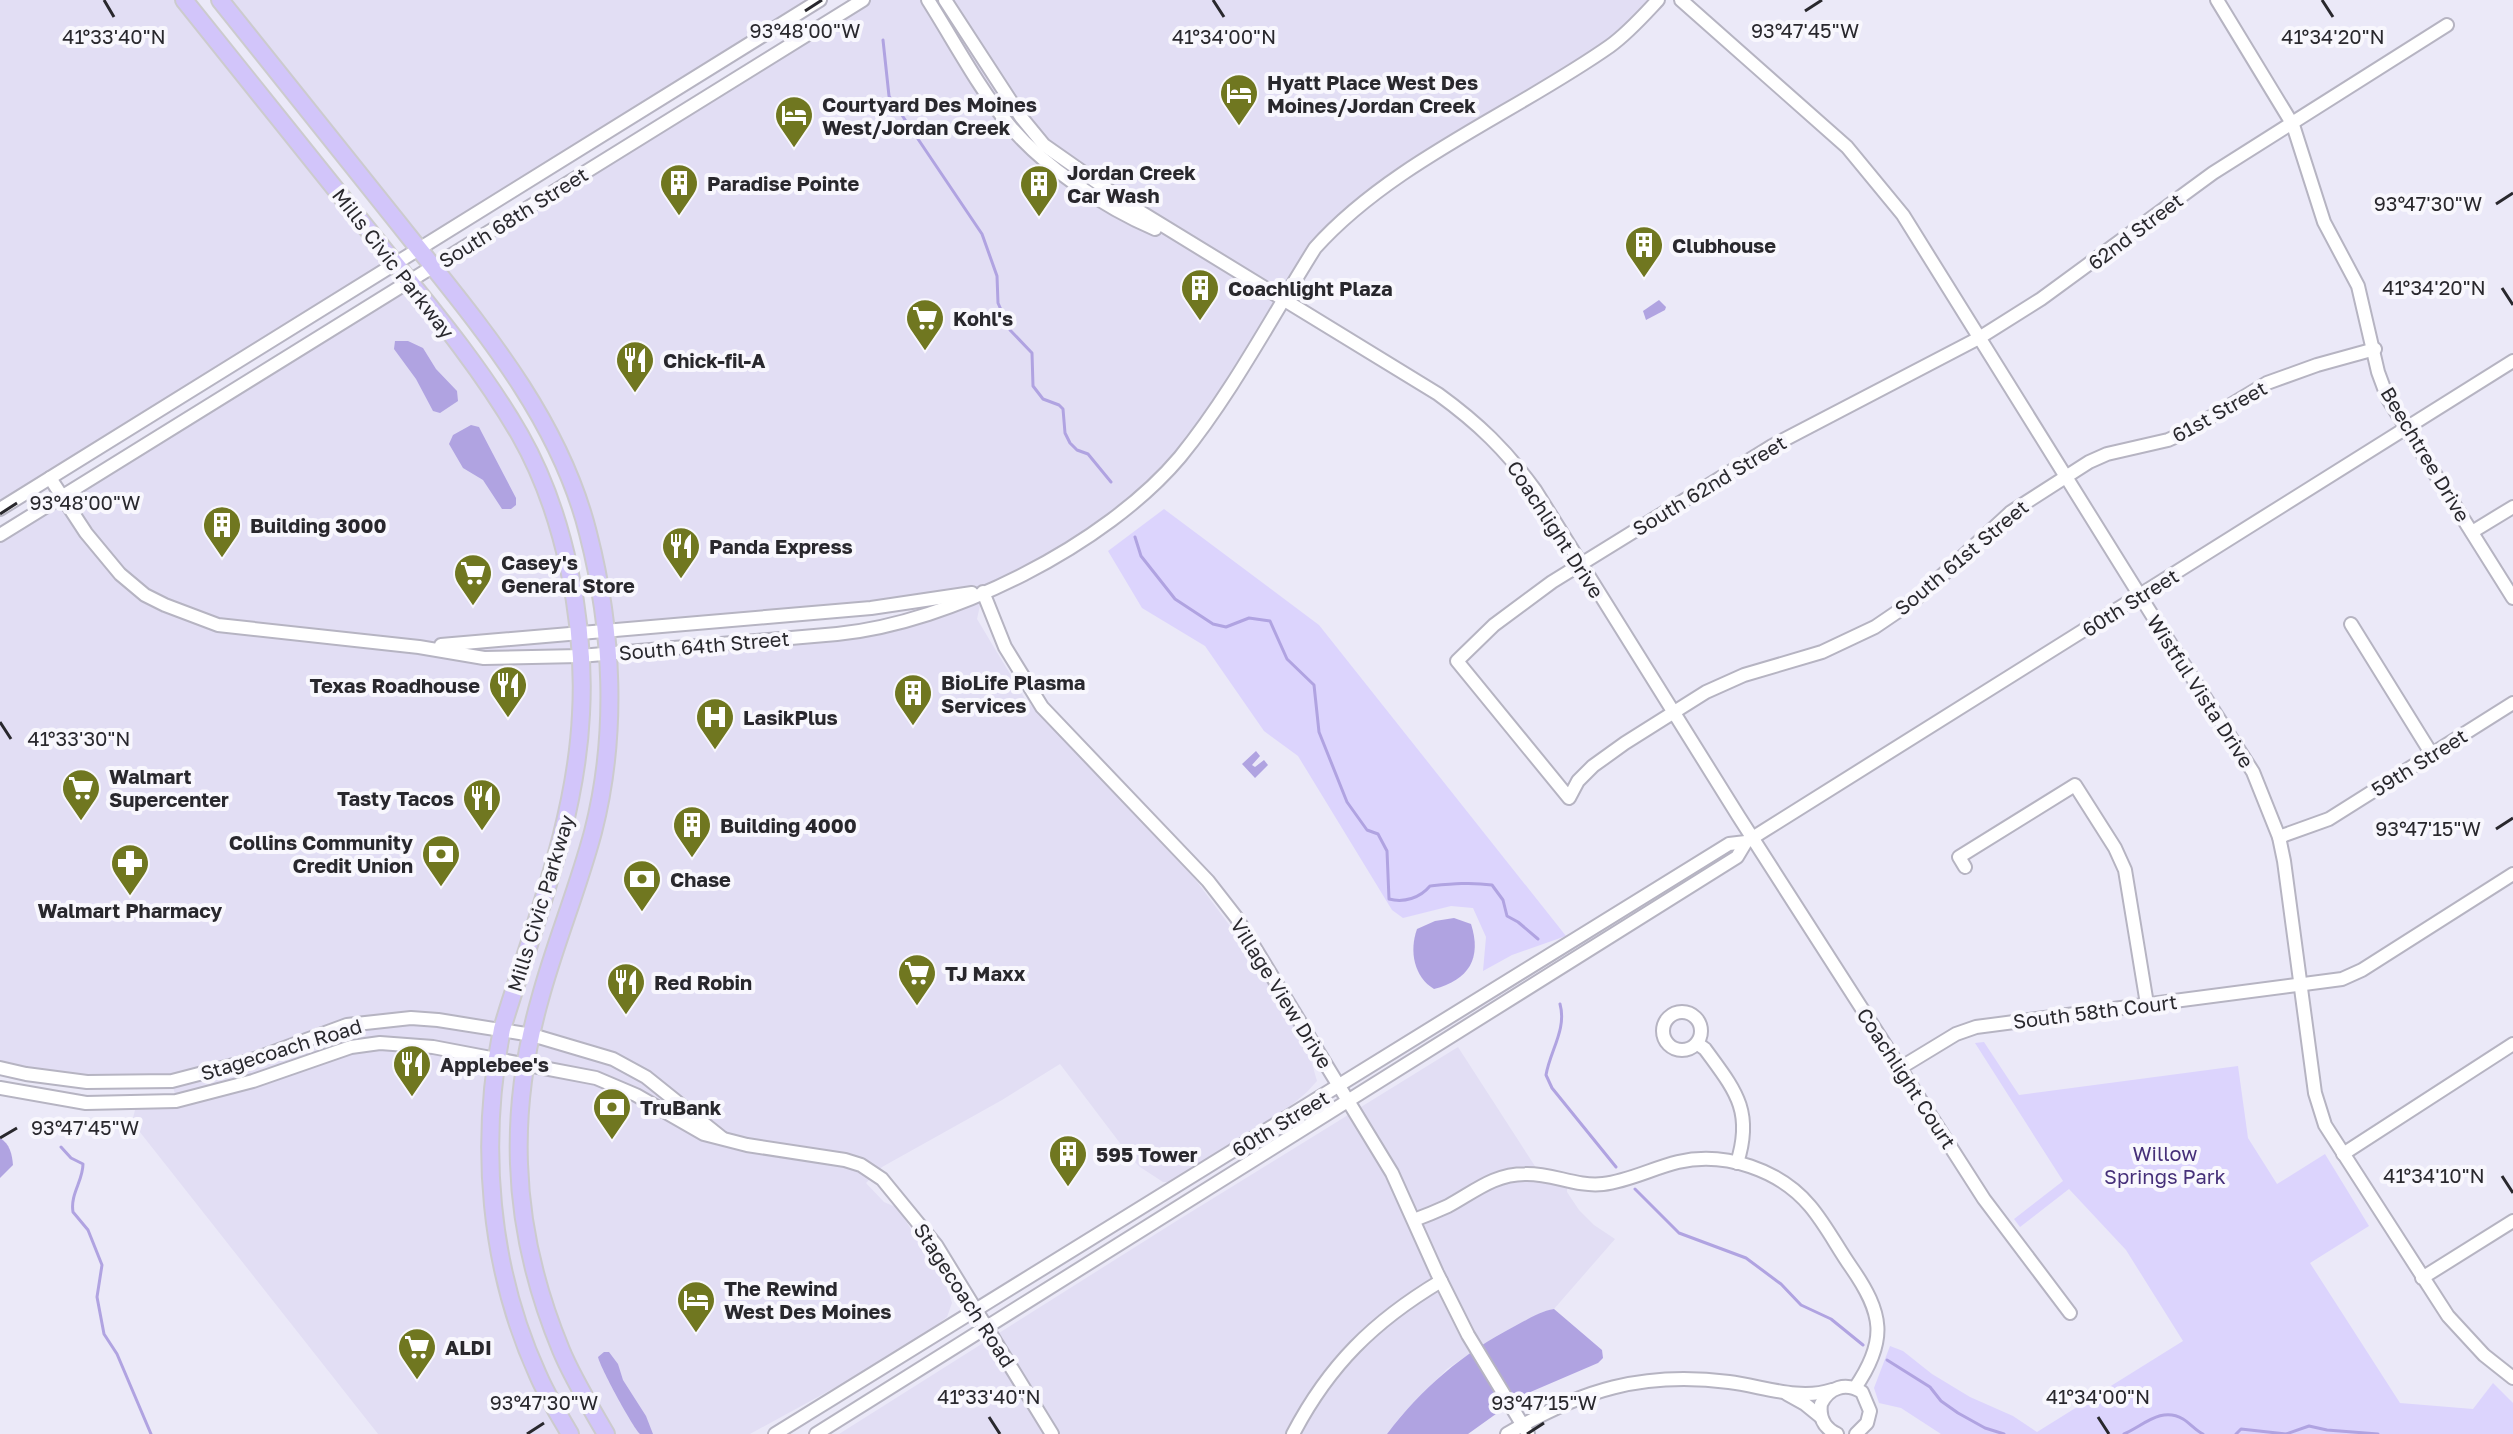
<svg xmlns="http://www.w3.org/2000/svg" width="2513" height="1434" font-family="'Golos Text',sans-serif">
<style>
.built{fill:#e2def4}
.green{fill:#dcd4fd}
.water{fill:#b0a3e1}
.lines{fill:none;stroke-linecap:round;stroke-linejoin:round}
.stream{stroke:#b0a3e1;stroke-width:3}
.minor-casing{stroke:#b6b4c2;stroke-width:16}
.major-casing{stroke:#cccbcd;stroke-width:20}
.minor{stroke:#fff;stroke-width:12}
.major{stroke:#d2c5fa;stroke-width:16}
.ticks{fill:none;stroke:#29282d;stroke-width:3}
.labels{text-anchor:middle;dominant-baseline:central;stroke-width:8;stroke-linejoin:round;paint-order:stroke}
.poi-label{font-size:20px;font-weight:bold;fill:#29282d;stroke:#f8f7fd;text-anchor:start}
.street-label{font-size:20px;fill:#29282d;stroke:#f8f7fd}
.park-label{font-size:20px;fill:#463079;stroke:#f8f7fd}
.ticks-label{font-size:20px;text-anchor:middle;fill:#29282d;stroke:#f8f7fd;stroke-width:8;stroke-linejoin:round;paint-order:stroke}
</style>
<rect width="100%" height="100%" fill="#ebe9f8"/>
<g class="built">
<path d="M0 0H184L394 263 0 509Z"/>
<path d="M220 0H820L418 248Z"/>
<path d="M863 0H1658L1612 45 1377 191 1330 231 1177 460 1099 529 983 592 977 619 1025 699 1195 879 1245 946 1308 1050 1317 1081 1307 1092 1282 1113 1168 1182H1163L1140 1167 1132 1159 1060 1064 1002 1100 882 1167 866 1183 884 1202 898 1208 948 1290 952 1303 947 1317 926 1333 867 1370 750 1434H378L132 1122 137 1102 176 1100 172 1081H139L0 1068V535L409 283 447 330 544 486 580 656 869 631 979 594 605 632 603 610 555 441 433 268Z"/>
<path d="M1458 1047 1540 1174 1567 1181V1192L1579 1210 1594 1225 1615 1239 1554 1309 1545 1311 1498 1335 1447 1369 1401 1416 1387 1434H839L1178 1220Z"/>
</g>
<g class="green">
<path d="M1164 509 1319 625 1566 936 1512 955 1483 971 1486 937 1473 908 1451 906 1403 918 1392 910 1298 756 1264 731 1205 646 1142 608 1108 551Z"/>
<path d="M1984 1042 2019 1095 2238 1066 2248 1138 2277 1184 2325 1154 2369 1226 2310 1263 2400 1403 2473 1409 2493 1383 2513 1403V1434H1941L1901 1408 1879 1403 1874 1388 1890 1346 1903 1351 1932 1374 1970 1397 2013 1416 2037 1432 2183 1341 2126 1250 2069 1189 2020 1227 2014 1219 2063 1181 1975 1043Z"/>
</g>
<g class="water">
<path d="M1659 300 1666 307 1665 310 1646 320 1643 311Z"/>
<path d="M395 341H408L423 348 436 369 457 391 458 401 440 413 433 411 416 379 394 349Z"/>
<path d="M471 425 479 427 481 431 516 498V505L511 509H502L483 480 463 468 449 444 453 435Z"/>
<path d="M1256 751 1260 756 1252 765 1255 767 1264 760 1268 765 1255 778 1242 764Z"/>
<path d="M1454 918 1471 924C1482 958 1469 980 1434 989 1414 977 1409 951 1417 929L1435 921Z"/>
<path d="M0 1138C10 1144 12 1154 13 1165L0 1178Z"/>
<path d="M1554 1309 1602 1350 1603 1358 1598 1363 1521 1396 1468 1434H1387C1422 1388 1463 1353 1515 1326 1527 1320 1540 1311 1554 1309Z"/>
<path d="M604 1352H609L618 1364 623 1380 646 1416 653 1434H640C632 1426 600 1367 598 1357Z"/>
</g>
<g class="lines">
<g class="stream">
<path d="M883 40 889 96 982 234 997 276 998 303 1010 330 1032 353 1033 386 1043 399 1059 405 1063 409 1065 433 1070 443 1077 450 1088 454 1111 482"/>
<path d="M1135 537 1141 556 1175 599 1213 624 1226 627 1249 618 1270 621 1287 659 1314 685 1319 732 1347 802 1367 830 1378 834 1387 851 1389 899C1404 903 1420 898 1430 886 1451 884 1470 882 1492 885L1503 900 1507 916 1518 922 1538 939"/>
<path d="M1560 1004C1567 1029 1550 1051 1546 1075L1552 1088 1616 1167"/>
<path d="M61 1147 71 1158 83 1164C83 1181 70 1194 73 1212L88 1230 102 1265 97 1297 104 1334 117 1354 151 1434"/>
<path d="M1635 1189 1679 1233 1746 1258 1781 1284 1801 1305 1831 1319 1863 1345"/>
<path d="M1887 1360 1930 1387 1941 1401 1958 1413 1985 1428 2004 1434"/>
<path d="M2124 1434C2143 1426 2161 1406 2183 1419 2190 1423 2195 1430 2203 1434"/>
<path d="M2236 1434 2241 1429 2286 1434 2309 1426 2327 1430 2378 1434"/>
</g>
<g class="minor-casing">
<g id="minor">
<path d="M928 0C954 41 978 87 1009 125 1044 167 1104 207 1155 229"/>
<path d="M945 0 1021 117 1044 145 1131 206 1438 394C1478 423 1506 450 1535 490L1739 817 1984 1199 2070 1313"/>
<path d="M1681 0 1847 147 1903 215 2152 615 2253 772 2279 837 2284 861 2315 1093 2325 1125 2448 1316 2484 1355 2513 1378"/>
<path d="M2217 0 2293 125 2324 222 2358 286 2378 372 2388 399 2513 598"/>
<path d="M2375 349 2317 365 2267 383 2186 432 2168 440 2107 454 2089 462 2011 512 1923 593 1900 610 1875 627 1822 652 1744 675 1706 692 1625 743 1593 766 1578 781 1569 798 1457 661 1494 625 1552 582 1772 446 1979 338 2041 299 2213 173 2447 25"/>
<path d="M50 478 86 533 120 574 145 595 165 605 218 625 419 647 484 658 580 656 837 634C951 623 1106 545 1180 457 1232 393 1271 318 1315 248 1392 162 1515 113 1610 46 1628 33 1643 16 1658 0"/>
<path d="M0 509 820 0"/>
<path d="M2472 532 2513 507"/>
<path d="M0 535 863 0"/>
<path d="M983 592 1005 647 1042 707 1208 881 1236 917 1392 1173 1437 1273 1468 1335 1528 1434"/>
<path d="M2351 624 2431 753"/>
<path d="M441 645 871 608 972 593"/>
<path d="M2279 837 2329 819 2513 703"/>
<path d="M1965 867 1959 857 2075 785 2115 848 2125 870 2147 1004"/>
<circle cx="1682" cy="1031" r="19"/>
<path d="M1698 1044 1705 1049C1734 1089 1754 1110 1737 1163"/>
<path d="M0 1068 26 1074 87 1082 172 1081 249 1061 347 1025 411 1018 438 1020 532 1035 613 1059 646 1077 722 1138"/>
<path d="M1900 1068 1956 1034 1976 1027 2342 979 2362 970 2513 874"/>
<path d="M0 1088 86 1103 176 1101 253 1081 351 1047 380 1043 433 1047 596 1078 636 1095 704 1134 747 1145 845 1160 861 1165 882 1179 936 1245 1052 1434"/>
<path d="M2343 1154 2513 1044"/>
<path d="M1414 1220C1425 1216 1437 1211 1448 1206 1474 1192 1494 1174 1525 1174 1552 1173 1576 1187 1603 1184 1629 1181 1653 1168 1678 1162 1725 1151 1780 1170 1810 1206 1826 1225 1837 1247 1851 1267 1883 1313 1888 1340 1855 1388"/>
<path d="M2422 1278 2513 1221"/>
<path d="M1787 1394 1805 1404 1821 1417"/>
<path d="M775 1434 1729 844 1746 842 1765 830 2513 361"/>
<path d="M816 1434 1737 857 1746 842"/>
<path d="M1293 1434C1329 1365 1374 1321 1441 1281"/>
<path d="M1507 1434C1581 1390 1643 1371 1729 1382 1762 1386 1799 1401 1832 1390"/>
<path d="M1837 1434C1824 1428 1819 1418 1821 1404 1829 1387 1846 1382 1862 1392L1870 1411 1867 1423 1856 1434"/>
</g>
</g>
<g class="major-casing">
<g id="major">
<path d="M184 0C246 77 307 154 369 231 421 296 478 362 520 435 565 514 586 623 581 714 576 823 533 926 502 1029 479 1144 489 1268 538 1375 547 1396 559 1415 570 1434"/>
<path d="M220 0C280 74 339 149 399 224 474 319 558 413 588 533 613 630 618 735 593 832 578 889 555 943 540 999 525 1052 517 1110 519 1164 521 1227 537 1292 561 1350 573 1379 590 1406 606 1434"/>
</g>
</g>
<use href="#minor" class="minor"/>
<use href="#major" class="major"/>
</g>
<path class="ticks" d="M104 0 114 17M1213 0 1224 17M2322 0 2333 17M805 11 822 0M1805 11 1822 0M2496 204 2513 193M2502 288 2513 305M0 514 17 503M0 722 11 739M2496 829 2513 818M0 1138 17 1128M2502 1176 2513 1193M989 1417 1000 1434M2098 1417 2109 1434M527 1434 544 1423M1527 1434 1544 1423"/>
<defs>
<g id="hotel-pin" transform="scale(2)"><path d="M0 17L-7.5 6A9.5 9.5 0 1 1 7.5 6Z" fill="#707720" stroke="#f8f7fd"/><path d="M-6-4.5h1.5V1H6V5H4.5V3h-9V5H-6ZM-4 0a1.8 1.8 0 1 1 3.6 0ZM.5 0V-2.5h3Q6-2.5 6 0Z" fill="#fff"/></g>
<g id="building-pin" transform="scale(2)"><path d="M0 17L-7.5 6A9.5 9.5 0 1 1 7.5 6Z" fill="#707720" stroke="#f8f7fd"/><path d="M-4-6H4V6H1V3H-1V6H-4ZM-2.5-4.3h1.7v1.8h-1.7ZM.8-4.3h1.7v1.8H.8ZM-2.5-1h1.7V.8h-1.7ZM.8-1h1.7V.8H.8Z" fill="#fff"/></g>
<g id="supermarket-pin" transform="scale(2)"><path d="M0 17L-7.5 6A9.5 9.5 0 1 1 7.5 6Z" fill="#707720" stroke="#f8f7fd"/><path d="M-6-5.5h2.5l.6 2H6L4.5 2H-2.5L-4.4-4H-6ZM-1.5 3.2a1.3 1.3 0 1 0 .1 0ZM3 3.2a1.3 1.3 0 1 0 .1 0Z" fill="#fff"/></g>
<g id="restaurant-pin" transform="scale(2)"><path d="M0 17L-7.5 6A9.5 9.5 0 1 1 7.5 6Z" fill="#707720" stroke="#f8f7fd"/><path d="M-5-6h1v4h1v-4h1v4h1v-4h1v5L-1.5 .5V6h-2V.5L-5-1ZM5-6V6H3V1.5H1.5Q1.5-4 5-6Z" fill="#fff"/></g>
<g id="hospital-pin" transform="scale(2)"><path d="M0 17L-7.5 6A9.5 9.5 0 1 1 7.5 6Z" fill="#707720" stroke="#f8f7fd"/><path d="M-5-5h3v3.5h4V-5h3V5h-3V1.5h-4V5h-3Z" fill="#fff"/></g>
<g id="bank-pin" transform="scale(2)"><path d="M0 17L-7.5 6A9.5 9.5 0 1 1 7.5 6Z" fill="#707720" stroke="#f8f7fd"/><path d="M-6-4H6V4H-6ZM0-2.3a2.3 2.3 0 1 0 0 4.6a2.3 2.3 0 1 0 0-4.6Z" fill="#fff"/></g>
<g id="pharmacy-pin" transform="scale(2)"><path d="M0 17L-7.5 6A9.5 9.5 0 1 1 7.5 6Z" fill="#707720" stroke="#f8f7fd"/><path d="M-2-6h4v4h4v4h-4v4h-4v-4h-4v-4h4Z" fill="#fff"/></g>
</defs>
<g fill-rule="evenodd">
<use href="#hotel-pin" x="1239" y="93"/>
<use href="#hotel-pin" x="794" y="115"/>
<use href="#building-pin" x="679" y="183"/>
<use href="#building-pin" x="1039" y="184"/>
<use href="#building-pin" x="1644" y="245"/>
<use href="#building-pin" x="1200" y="288"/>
<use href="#supermarket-pin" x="925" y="318"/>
<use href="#restaurant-pin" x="635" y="360"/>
<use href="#building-pin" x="222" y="525"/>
<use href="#restaurant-pin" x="681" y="546"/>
<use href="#supermarket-pin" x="473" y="573"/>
<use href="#restaurant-pin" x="508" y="685"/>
<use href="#building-pin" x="913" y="693"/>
<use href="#hospital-pin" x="715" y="717"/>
<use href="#supermarket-pin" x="81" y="788"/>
<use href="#restaurant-pin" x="482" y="798"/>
<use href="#building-pin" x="692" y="825"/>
<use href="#bank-pin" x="441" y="854"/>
<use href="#pharmacy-pin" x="130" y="863"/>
<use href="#bank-pin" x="642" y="879"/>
<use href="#supermarket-pin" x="917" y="973"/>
<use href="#restaurant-pin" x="626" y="982"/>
<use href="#restaurant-pin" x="412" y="1064"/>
<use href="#bank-pin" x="612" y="1107"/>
<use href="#building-pin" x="1068" y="1154"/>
<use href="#hotel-pin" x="696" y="1300"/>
<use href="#supermarket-pin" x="417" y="1347"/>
</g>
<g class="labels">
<g class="poi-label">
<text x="1267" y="82">Hyatt Place West Des<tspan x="1267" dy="23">Moines/Jordan Creek</tspan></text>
<text x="822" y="104">Courtyard Des Moines<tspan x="822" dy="23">West/Jordan Creek</tspan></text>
<text x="1067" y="172">Jordan Creek<tspan x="1067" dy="23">Car Wash</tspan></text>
<text x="707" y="183">Paradise Pointe</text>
<text x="1672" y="245">Clubhouse</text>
<text x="1228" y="288">Coachlight Plaza</text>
<text x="953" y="318">Kohl's</text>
<text x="663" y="360">Chick-fil-A</text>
<text x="250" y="525">Building 3000</text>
<text x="709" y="546">Panda Express</text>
<text x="501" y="562">Casey's<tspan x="501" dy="23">General Store</tspan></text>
<text x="941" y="682">BioLife Plasma<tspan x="941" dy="23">Services</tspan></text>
<text x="480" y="685" text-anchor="end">Texas Roadhouse</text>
<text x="743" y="717">LasikPlus</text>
<text x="109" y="776">Walmart<tspan x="109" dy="23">Supercenter</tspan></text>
<text x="454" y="798" text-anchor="end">Tasty Tacos</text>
<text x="720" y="825">Building 4000</text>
<text x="413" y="842" text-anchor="end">Collins Community<tspan x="413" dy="23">Credit Union</tspan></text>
<text x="670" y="879">Chase</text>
<text x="130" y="910" text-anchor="middle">Walmart Pharmacy</text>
<text x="945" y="973">TJ Maxx</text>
<text x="654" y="982">Red Robin</text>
<text x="440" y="1064">Applebee's</text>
<text x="640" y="1107">TruBank</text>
<text x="1096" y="1154">595 Tower</text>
<text x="724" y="1288">The Rewind<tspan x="724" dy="23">West Des Moines</tspan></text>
<text x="445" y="1347">ALDI</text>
</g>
<g class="street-label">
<text transform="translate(513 217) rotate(-32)">South 68th Street</text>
<text transform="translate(2135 231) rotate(-37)">62nd Street</text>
<text transform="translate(394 263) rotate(52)">Mills Civic Parkway</text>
<text transform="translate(2219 411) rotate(-29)">61st Street</text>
<text transform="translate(2426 454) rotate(59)">Beechtree Drive</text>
<text transform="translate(1709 485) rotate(-31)">South 62nd Street</text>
<text transform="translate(1556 529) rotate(57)">Coachlight Drive</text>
<text transform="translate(1961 557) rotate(-40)">South 61st Street</text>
<text transform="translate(2130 602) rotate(-32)">60th Street</text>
<text transform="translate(704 645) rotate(-5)">South 64th Street</text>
<text transform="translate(2201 691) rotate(57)">Wistful Vista Drive</text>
<text transform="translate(2419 762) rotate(-32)">59th Street</text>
<text transform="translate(540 903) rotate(-73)">Mills Civic Parkway</text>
<text transform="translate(1282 993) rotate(58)">Village View Drive</text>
<text transform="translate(2095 1011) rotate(-7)">South 58th Court</text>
<text transform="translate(281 1049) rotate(-17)">Stagecoach Road</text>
<text transform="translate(1907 1078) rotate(57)">Coachlight Court</text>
<text transform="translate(1280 1123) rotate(-31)">60th Street</text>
<text transform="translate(965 1295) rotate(57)">Stagecoach Road</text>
</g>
<g class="park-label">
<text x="2165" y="1153">Willow<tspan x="2165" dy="23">Springs Park</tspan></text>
</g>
</g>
<g class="ticks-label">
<text x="805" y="38">93°48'00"W</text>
<text x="1805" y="38">93°47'45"W</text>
<text x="114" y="44">41°33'40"N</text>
<text x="1224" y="44">41°34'00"N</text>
<text x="2333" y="44">41°34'20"N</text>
<text x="2428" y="211">93°47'30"W</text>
<text x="2434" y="295">41°34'20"N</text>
<text x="85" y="510">93°48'00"W</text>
<text x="79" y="746">41°33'30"N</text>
<text x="2428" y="836">93°47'15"W</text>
<text x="85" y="1135">93°47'45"W</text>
<text x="2434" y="1183">41°34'10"N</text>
<text x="989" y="1404">41°33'40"N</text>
<text x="2098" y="1404">41°34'00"N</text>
<text x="544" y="1410">93°47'30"W</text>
<text x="1544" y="1410">93°47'15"W</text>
</g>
</svg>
